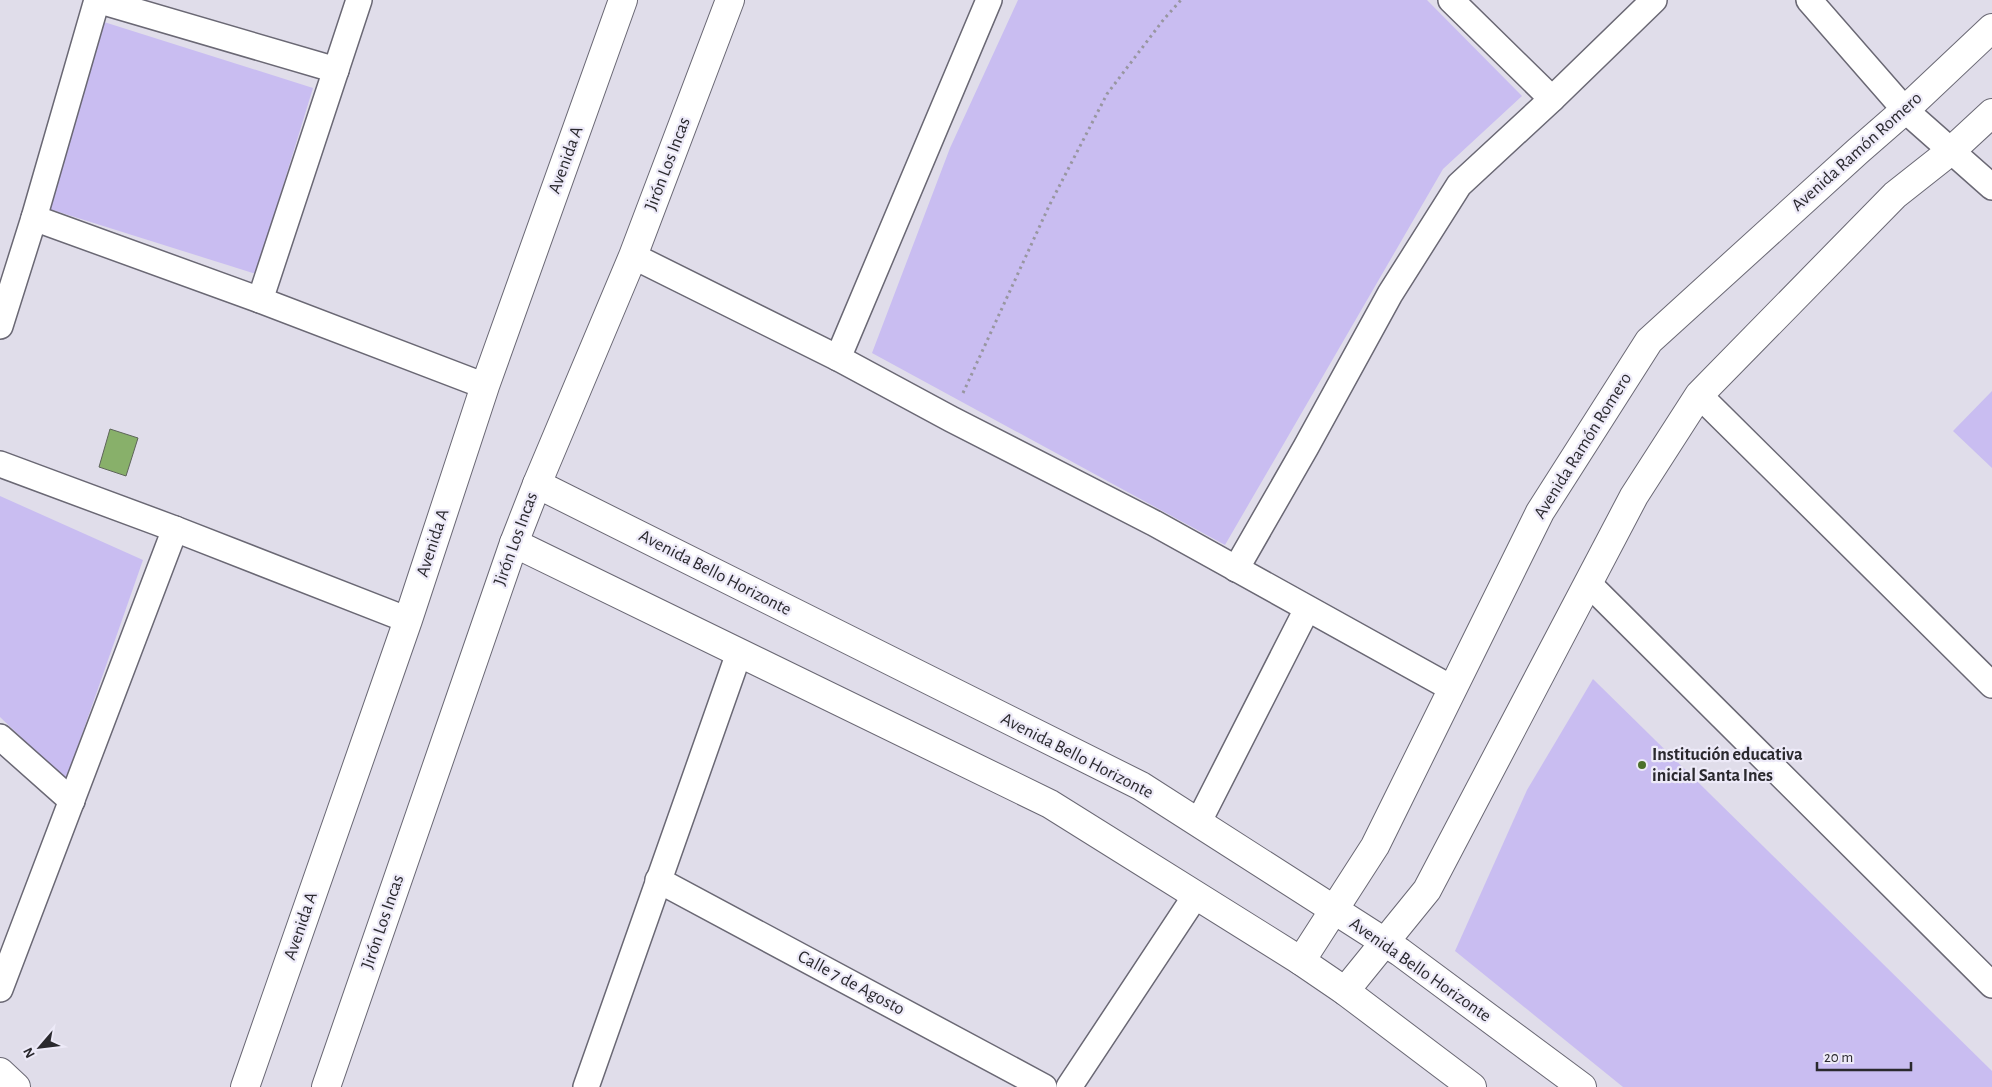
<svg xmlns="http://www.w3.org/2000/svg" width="1992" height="1087" font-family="'Alegreya Sans',sans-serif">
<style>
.green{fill:#c9bdf1}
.building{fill:#88b06a;stroke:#5e655a}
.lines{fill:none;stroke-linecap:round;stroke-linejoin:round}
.minor-casing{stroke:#6a6874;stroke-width:28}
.tertiary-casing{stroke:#6a6874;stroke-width:30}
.path{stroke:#9896a0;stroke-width:3;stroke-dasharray:2.5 4;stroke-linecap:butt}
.minor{stroke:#fff;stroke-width:25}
.tertiary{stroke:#fff;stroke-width:28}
.poi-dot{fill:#4b702a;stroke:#edeaf8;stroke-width:2}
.labels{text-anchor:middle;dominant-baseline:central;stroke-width:4.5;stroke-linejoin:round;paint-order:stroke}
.street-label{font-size:18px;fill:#2a292e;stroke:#edeaf8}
.poi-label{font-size:18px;font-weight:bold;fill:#2a292e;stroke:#edeaf8;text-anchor:start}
</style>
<rect width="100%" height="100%" fill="#e0ddea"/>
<g class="green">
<path d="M1018 0H1427L1522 96 1443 169 1225 545 872 353 950 148Z"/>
<path d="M104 22 313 88 256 274 46 208Z"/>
<path d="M1992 391V468L1953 431Z"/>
<path d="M0 496 143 560 66 780 0 717Z"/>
<path d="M1593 679 1992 1071V1087H1623L1455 951 1527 790Z"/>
</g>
<path class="building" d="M110 429 138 438 126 476 99 467Z"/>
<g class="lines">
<g class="minor-casing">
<g id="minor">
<path d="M97 0 336 70"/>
<path d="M1451 0 1552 99"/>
<path d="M1809 0 1905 110 1992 187"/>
<path d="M34 218 260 300 485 386"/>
<path d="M633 256 838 358 951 419 1154 523 1453 689"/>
<path d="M260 300 359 0"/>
<path d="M0 326 34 218 97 0"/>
<path d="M838 358 989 0"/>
<path d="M1699 395 1992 685"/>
<path d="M0 464 175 529 408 620"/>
<path d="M1236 569 1306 447 1390 294 1459 185 1552 99 1654 0"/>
<path d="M1588 583 1992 985"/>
<path d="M0 737 72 801"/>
<path d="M1198 823 1307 609"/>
<path d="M658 880 1044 1087"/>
<path d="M0 989 175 529"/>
<path d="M586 1087 739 653"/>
<path d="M1069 1087 1196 895"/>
</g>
</g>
<g class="tertiary-casing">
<g id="tertiary">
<path d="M537 484 1141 786 1400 952 1582 1087"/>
<path d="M514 543 1050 804 1301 961 1345 991 1472 1087"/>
<path d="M1301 961 1375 846 1540 512 1649 341 1858 151 1905 110 1992 28"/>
<path d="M1345 991 1427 890 1634 496 1699 395 1895 195 1952 150 1992 113"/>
<path d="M0 1072 16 1087"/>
<path d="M245 1087 408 620 485 386 623 0"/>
<path d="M326 1087 514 543 537 484 633 256 730 0"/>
</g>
</g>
<path class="path" d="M963 393 1049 206 1107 94 1164 19 1181 0"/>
<use href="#minor" class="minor"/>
<use href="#tertiary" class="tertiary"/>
</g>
<circle class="poi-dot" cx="1642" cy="765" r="5"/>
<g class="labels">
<g class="street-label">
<text transform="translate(1857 152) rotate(-42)">Avenida Ramón Romero</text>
<text transform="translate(566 160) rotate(-70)">Avenida A</text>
<text transform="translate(668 164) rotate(-69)">Jirón Los Incas</text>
<text transform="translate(1583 446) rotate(-58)">Avenida Ramón Romero</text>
<text transform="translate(516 539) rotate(-70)">Jirón Los Incas</text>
<text transform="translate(433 543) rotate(-72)">Avenida A</text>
<text transform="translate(715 573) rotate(27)">Avenida Bello Horizonte</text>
<text transform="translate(1077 756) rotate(27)">Avenida Bello Horizonte</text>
<text transform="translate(383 922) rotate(-71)">Jirón Los Incas</text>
<text transform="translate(301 926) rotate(-71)">Avenida A</text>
<text transform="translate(1420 970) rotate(35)">Avenida Bello Horizonte</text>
<text transform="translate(851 983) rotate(28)">Calle 7 de Agosto</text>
</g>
<g class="poi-label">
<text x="1652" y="755">Institución educativa<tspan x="1652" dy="21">inicial Santa Ines</tspan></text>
</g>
</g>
<g transform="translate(40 1047) rotate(242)" stroke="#edeaf8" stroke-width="4" paint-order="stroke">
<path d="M0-4L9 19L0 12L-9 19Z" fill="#2a292e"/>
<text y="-8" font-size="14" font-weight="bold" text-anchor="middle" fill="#2a292e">N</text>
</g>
<path d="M1817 1062v8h94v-8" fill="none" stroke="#2a292e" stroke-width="2.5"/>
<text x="1824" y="1062" font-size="15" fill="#2a292e" stroke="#edeaf8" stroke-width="4" paint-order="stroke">20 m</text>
</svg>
